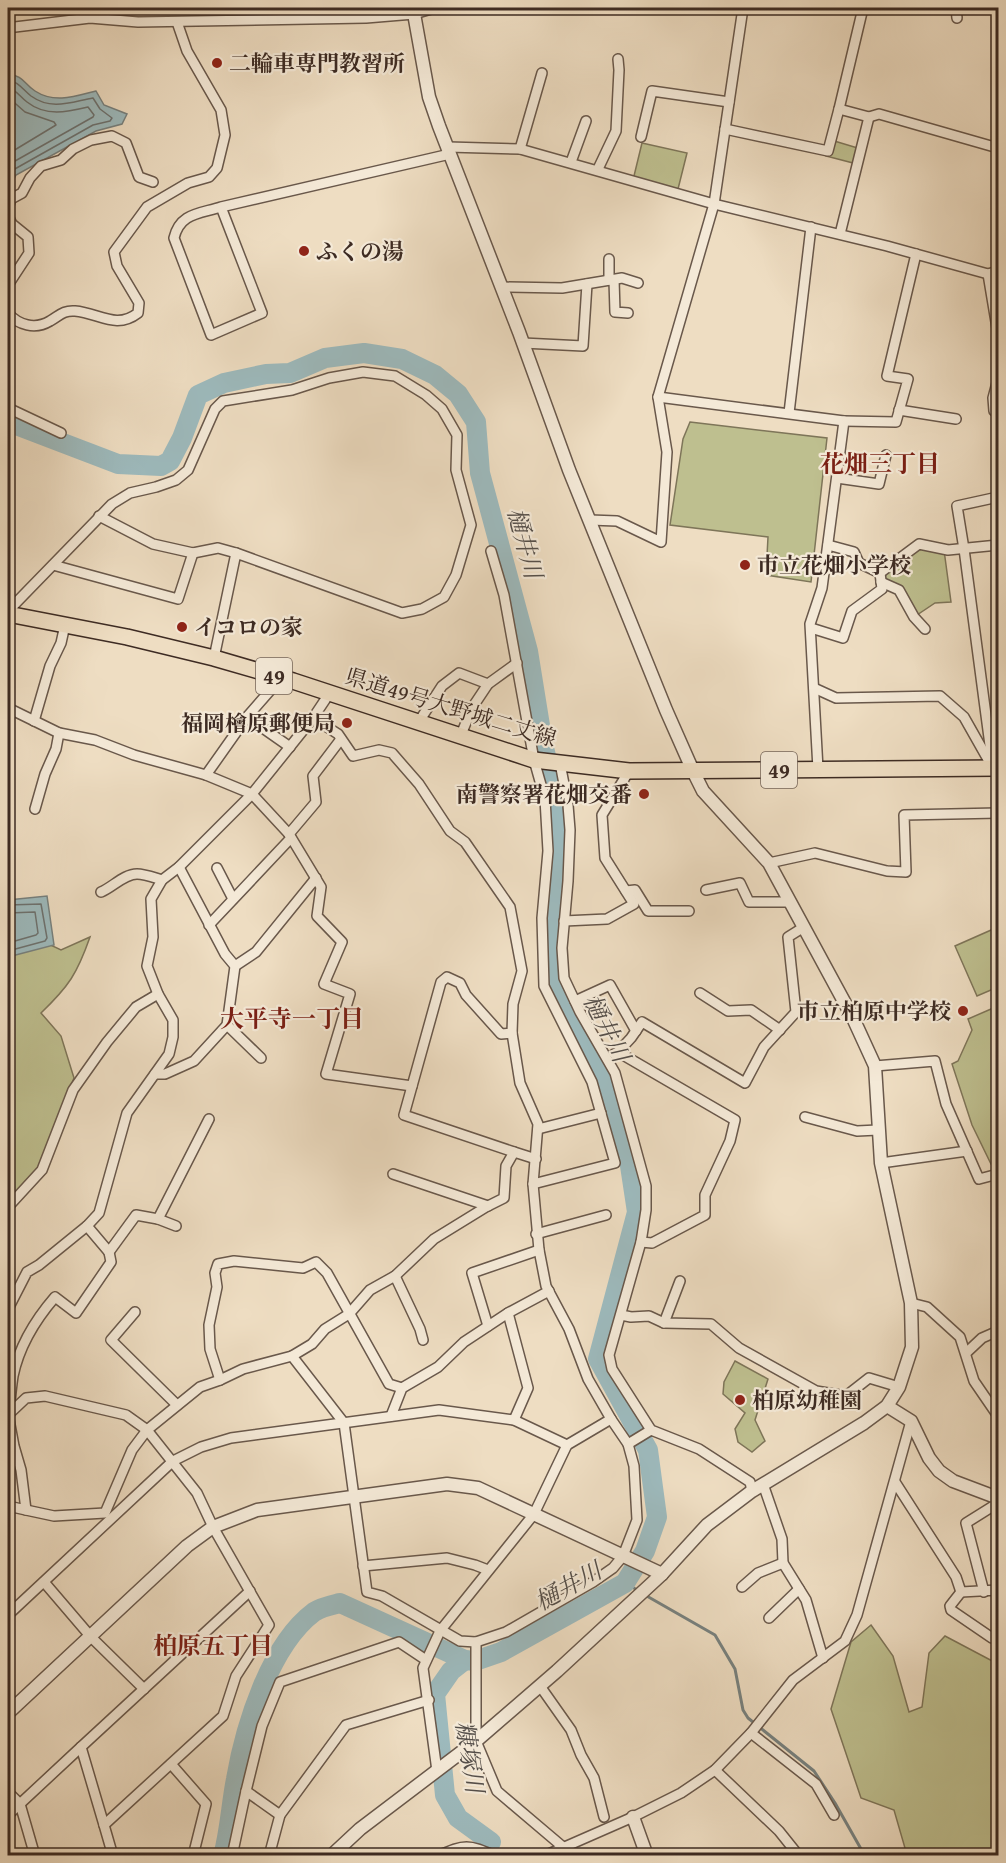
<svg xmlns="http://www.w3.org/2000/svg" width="1006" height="1863" font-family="'Gentium Book Plus','Noto Serif JP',serif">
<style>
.green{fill:#bebf8f;stroke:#7e7559;stroke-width:1.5}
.water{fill:#9dbabd;stroke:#77817f;stroke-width:1.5}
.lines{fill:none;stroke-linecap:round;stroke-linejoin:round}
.shore{stroke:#6d7270;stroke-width:1.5}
.stream{stroke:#77817f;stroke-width:3}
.river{stroke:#9dbabd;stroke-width:20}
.minor-casing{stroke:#69584b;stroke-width:12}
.tertiary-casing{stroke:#69584b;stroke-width:15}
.primary-casing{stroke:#3d2b23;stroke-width:18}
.minor{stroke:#f4e9d7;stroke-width:9}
.tertiary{stroke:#f4e9d7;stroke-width:12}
.primary{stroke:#eeddc2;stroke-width:15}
.poi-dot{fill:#8f2418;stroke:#f4e9d7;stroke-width:2}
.labels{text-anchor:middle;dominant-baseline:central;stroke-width:4.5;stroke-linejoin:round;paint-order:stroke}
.shield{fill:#f4e9d7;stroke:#746459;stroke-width:1.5}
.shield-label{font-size:21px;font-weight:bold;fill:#3d2b23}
.poi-label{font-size:22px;font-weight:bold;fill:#3d2b23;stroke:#f4e9d7;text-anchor:start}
.street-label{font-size:22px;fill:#3d2b23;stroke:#f4e9d7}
.neighbourhood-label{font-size:24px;font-weight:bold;fill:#7a1f14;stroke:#f4e9d7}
.water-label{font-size:24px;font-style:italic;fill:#554f4a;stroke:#f4e9d7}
</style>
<rect width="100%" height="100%" fill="#eeddc2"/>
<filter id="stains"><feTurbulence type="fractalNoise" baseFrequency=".00333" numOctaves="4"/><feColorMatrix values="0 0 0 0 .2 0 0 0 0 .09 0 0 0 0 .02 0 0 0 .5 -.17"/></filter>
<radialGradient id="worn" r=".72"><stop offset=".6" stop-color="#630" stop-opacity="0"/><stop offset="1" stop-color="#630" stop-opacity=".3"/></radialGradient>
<g class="green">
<path d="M831 140 861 149 857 164 826 156Z"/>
<path d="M642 143 687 153 677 193 633 180Z"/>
<path d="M690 422 827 438 811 582 766 575 768 537 670 525 683 439Z"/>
<path d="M919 544 944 550 951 602 935 603 914 617 899 591 881 582 880 573Z"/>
<path d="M998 927V987L977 996 955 946Z"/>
<path d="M90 937C77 974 69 986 41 1013L61 1036 74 1078 39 1167 8 1202V948L40 940 61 950Z"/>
<path d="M998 1006V1161L991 1164 972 1125 952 1064 958 1061 972 1030 968 1019Z"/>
<path d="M735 1361 768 1379 755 1420 765 1441 752 1452 738 1442 735 1429 745 1413 723 1394 724 1382Z"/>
<path d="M871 1625 893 1656 909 1712 922 1707 929 1653 945 1636 998 1664V1836L995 1839 998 1855H907L894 1810 861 1798 831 1709 851 1642Z"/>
</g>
<g class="water">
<path d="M8 74C24 76 23 83 35 91 55 104 76 96 96 91L104 105 127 114 122 124 96 131 16 175 8 191Z"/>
<path d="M47 896 54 945 8 957V900Z"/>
</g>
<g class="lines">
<g class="shore">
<path d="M8 80C19 82 22 89 31 96 52 111 71 102 93 98L100 109 112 118 110 121 93 125 13 170 8 178"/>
<path d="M8 88C16 89 20 97 27 102 46 117 67 112 88 107L94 115 93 117 8 165"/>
<path d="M8 97 25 112 54 122 56 125 8 154"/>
<path d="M8 905 41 904 47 938 45 941 8 951"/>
<path d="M8 913 35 912 38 933 36 935 8 943"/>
</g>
<g class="stream">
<path d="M625 1583 639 1591"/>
<path d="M645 1595 715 1635 735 1669 743 1710 748 1718 814 1771 835 1803 865 1856"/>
<path d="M490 1851 491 1842"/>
</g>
<g class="river">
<path d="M8 422 118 464 161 466 170 461 182 438 198 395 224 383 266 374 290 373 325 358 364 353 402 359 435 375 458 394 476 422 480 473 528 651 543 744 558 804 551 934 555 982 601 1066 629 1159 637 1212 598 1359 648 1450 657 1517 645 1551 625 1583 501 1652 475 1661 465 1660 340 1603C332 1605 321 1607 314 1612 270 1645 245 1726 236 1779 231 1804 230 1830 223 1856"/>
<path d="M465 1660 451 1671 435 1694 445 1795 458 1818 491 1842"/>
</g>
<g class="minor-casing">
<g id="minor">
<path d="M956 8 957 18"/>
<path d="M8 29 15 27 90 18 138 22 366 18 414 14 435 8"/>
<path d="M839 109 863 8"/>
<path d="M725 129 828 151 839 109 869 117 879 114 998 148"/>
<path d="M641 137 652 91 729 102"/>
<path d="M448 147 520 149 714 204 887 246 988 274"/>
<path d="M520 149 542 73"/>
<path d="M571 162 586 121"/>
<path d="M598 169 616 131 619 70 618 59"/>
<path d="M221 207 262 313 211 335 174 238C180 213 199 214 221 207L450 154"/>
<path d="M8 208 11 199 22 193 30 178 41 166 61 160 73 149 91 140 112 136 126 143 139 177 153 182"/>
<path d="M8 216 12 224 28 237 29 253 8 285"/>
<path d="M840 234 869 117"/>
<path d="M609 259V280"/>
<path d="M998 271 988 274 998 334"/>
<path d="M614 280 615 312 628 313"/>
<path d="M501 287 562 288 622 278 638 283"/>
<path d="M8 313C18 325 35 330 50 321 59 316 63 310 75 311 99 313 116 330 138 313L139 303 117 266 114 252 147 207 188 183 209 177 217 168 225 135 221 110 187 51 177 22"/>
<path d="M523 343 583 346 587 284"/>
<path d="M998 379 993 398 994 411 998 414"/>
<path d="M658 397 844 421 822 588 810 624 818 769"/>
<path d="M8 408 61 433"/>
<path d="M899 410 956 419"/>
<path d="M789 413 811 227"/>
<path d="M844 421 896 422 908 379 887 376 916 254"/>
<path d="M837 478 879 484 886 455"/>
<path d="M99 516 153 544 193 553 218 548 236 553"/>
<path d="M590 520 617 521 661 542 667 452 658 397 714 204 743 8"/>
<path d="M828 545 854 552 859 563 880 573 919 544 948 550 998 545"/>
<path d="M491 551 504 595 534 760 545 799 548 851 542 918 544 986 592 1082 615 1163 533 1184"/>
<path d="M53 565 178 599 193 553"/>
<path d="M881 582 899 590 914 617 925 629"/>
<path d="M8 611 112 504 130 493 156 487 176 480 188 470 215 409 223 401 292 390 329 378 363 372 395 376 426 395 442 409 457 435 456 470 471 525 456 575 444 597 422 609 402 613 236 553 214 658"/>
<path d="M811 628 843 638 852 611 882 589 880 573"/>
<path d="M814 688 836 698 940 696 964 717 990 763"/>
<path d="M329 694 313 718 338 734 353 756 379 750 392 753 419 784 450 831 465 842 510 907 522 971 513 1004 512 1033 520 1083 538 1124 533 1184 539 1250 546 1286 569 1329 588 1379 611 1419 567 1445 534 1514 440 1631 423 1668 437 1771"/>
<path d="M8 708 59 733 95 740 134 755 206 775 252 794 289 834 321 887 317 916 342 942 324 984 350 994 326 1074 412 1086"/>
<path d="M247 717 290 747"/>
<path d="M34 721 50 666 61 643 65 625"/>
<path d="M418 723 442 686 459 673 488 684"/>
<path d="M460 737 472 708 488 684 517 663"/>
<path d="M560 763 568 805 570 830 568 881 562 948 564 978 580 1012 615 1073 646 1186V1210L641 1242 609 1355 612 1369 651 1430 699 1449 750 1482 752 1491"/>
<path d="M993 768 964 549 957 506 998 497"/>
<path d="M206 775 247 717 281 678"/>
<path d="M35 809 45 774 56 749 59 733"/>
<path d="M289 834 316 802 313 776 341 739"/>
<path d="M769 863 815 853 887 871 906 872 904 815 998 813"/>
<path d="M217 868 233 899"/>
<path d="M706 890 740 883 749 902H789"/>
<path d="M626 891 635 890 648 911H689"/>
<path d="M101 892C113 887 124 874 137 874 145 874 155 878 162 880"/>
<path d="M564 921 607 919 634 904 605 858 602 815 629 771"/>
<path d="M209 925 291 838"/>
<path d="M235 966 256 952 316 878"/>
<path d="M700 993 728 1011 751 1010 780 1030"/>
<path d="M575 1001 610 985 636 1031"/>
<path d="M227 1025 261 1058"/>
<path d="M512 1033 501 1034 466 995 460 983 447 977 441 982 404 1115 514 1152"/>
<path d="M618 1052 631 1038 642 1022 745 1083 764 1047 796 1012 788 937 804 927"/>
<path d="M614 1054 618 1052 735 1120 730 1141 705 1195V1215L652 1243 641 1242"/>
<path d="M875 1066 935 1061 946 1104 979 1179 998 1174"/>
<path d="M155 1074H165L194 1061 227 1025 235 966 225 954 179 867"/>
<path d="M805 1117 857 1131 878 1130"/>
<path d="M538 1129 601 1113"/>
<path d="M881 1163 967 1151"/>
<path d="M393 1174 488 1206"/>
<path d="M8 1207 42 1170 73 1090 107 1042 136 1007 158 994"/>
<path d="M158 1219 176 1226"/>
<path d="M87 1226 109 1252 136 1215 158 1219 209 1119"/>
<path d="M536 1234 606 1215"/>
<path d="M395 1276 420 1329 423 1340"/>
<path d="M911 1303 927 1307 960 1337 974 1381 998 1416"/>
<path d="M8 1309 27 1272 39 1265 87 1226 99 1213 127 1113 169 1054 173 1037V1020L158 994 147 966 153 937 151 899 162 880 179 867 252 794 313 718"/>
<path d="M135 1312 111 1340 177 1405"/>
<path d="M508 1313 528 1388 514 1420"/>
<path d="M621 1315 631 1317 649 1316 664 1323 711 1324 739 1348 816 1391 846 1396 869 1378 899 1387"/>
<path d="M664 1323 680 1281"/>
<path d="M488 1326 472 1273 539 1250"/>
<path d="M966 1353 982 1338 998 1331"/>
<path d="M292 1356 344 1423 367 1592 382 1596 460 1641 476 1642 506 1632 593 1582 613 1568 623 1556 637 1520 634 1466 628 1444 611 1419"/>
<path d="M220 1380 210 1349 209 1325 217 1287 215 1273 218 1264 234 1261 303 1268 316 1262 327 1273 389 1384 402 1388"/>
<path d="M8 1414 14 1446 21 1470 26 1510 8 1506"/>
<path d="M9 1414 26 1398 45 1396 126 1415 147 1430 197 1493 213 1527 269 1625 236 1676 223 1716 104 1825 113 1856"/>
<path d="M9 1414C10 1402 11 1389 13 1376 19 1347 36 1319 55 1297L76 1313 111 1262 109 1252"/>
<path d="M391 1416 402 1388 438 1367 464 1342 508 1313 549 1291"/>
<path d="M628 1444 651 1430"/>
<path d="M895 1482 956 1577 961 1592 998 1590"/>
<path d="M763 1484 782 1539 783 1563 806 1600 823 1658"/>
<path d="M26 1510 54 1516 105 1513 132 1450 147 1430 200 1387 220 1380 243 1369 292 1356 312 1344 325 1329 349 1314 370 1290 395 1276 434 1239 486 1207 504 1198 506 1166 514 1152 536 1159"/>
<path d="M363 1566 447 1558 475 1565 488 1570"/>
<path d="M44 1582 91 1637 144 1689"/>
<path d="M742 1587 758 1573 783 1563"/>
<path d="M961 1592 950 1606 951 1610 992 1638"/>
<path d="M984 1592 966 1523 998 1503"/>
<path d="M8 1615 173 1461 201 1447 231 1438 439 1410 514 1420 567 1445"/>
<path d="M769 1618 799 1589"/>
<path d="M476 1642V1741L497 1791 563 1847"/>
<path d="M540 1686 571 1730 581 1755 594 1778 604 1817"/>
<path d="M751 1733 816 1784 834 1815"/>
<path d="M171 1764 206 1804 194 1852 191 1856"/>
<path d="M715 1770 779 1831 799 1856"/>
<path d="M8 1792 20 1804 35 1856"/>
<path d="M8 1815 81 1747"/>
<path d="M280 1815 246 1791 262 1726 280 1682 399 1642 426 1660"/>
<path d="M104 1825 81 1747 250 1591"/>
<path d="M232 1856 246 1791"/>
<path d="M269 1856 280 1815 346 1725 429 1700"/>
<path d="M438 1856C465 1844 468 1844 495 1856"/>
<path d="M544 1856 633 1817 681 1793 715 1770 751 1733 793 1680 845 1641 857 1615 911 1421"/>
</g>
</g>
<g class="tertiary-casing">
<g id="tertiary">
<path d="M887 1406 911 1421 929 1458 939 1471 953 1481 998 1498"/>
<path d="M8 1713 187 1546 213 1527 257 1510 447 1484 478 1488 662 1574"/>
<path d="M633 1817 647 1856"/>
<path d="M331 1856 360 1829 476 1741 557 1671 662 1574 707 1525 752 1491 864 1423 887 1406 899 1387 912 1347 911 1303 881 1163 875 1066 853 1018 769 863 703 791 693 771 666 710 569 470 519 332 439 126 429 97 413 8"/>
</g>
</g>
<g class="primary-casing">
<path id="primary" d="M8 614 127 637 214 658 293 681 534 760 629 771 998 768"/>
</g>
<use href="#minor" class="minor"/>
<use href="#tertiary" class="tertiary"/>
<use href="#primary" class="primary"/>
</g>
<g class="poi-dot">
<circle cx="217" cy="63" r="6"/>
<circle cx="304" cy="251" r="6"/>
<circle cx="745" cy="565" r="6"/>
<circle cx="182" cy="627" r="6"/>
<circle cx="347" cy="723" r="6"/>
<circle cx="644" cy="794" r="6"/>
<circle cx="963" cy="1011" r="6"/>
<circle cx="740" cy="1400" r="6"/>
</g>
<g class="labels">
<g class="shield">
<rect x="256" y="658" width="36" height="36" rx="4.5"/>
<rect x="761" y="752" width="36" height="36" rx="4.5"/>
</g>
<g class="shield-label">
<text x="274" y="676">49</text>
<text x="779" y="770">49</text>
</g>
<g class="poi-label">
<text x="229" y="63">二輪車専門教習所</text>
<text x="316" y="251">ふくの湯</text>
<text x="757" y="565">市立花畑小学校</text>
<text x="194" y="627">イコロの家</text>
<text x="335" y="723" text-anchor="end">福岡檜原郵便局</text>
<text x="632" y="794" text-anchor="end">南警察署花畑交番</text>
<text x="951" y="1011" text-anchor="end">市立柏原中学校</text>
<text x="752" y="1400">柏原幼稚園</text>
</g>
<g class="street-label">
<text transform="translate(451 707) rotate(17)">県道49号大野城二丈線</text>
</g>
<g class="neighbourhood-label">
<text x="880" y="463">花畑三丁目</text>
<text x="292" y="1018">大平寺一丁目</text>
<text x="213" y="1645">柏原五丁目</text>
</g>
<g class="water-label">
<text transform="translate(525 543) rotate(75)">樋井川</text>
<text transform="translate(607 1028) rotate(63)">樋井川</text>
<text transform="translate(568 1586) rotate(-29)">樋井川</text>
<text transform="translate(470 1757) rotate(81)">糠塚川</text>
</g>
</g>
<rect width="1006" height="1863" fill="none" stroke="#eeddc2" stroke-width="30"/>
<rect x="9" y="9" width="988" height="1845" fill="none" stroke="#3d2b23" stroke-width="3"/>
<rect x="15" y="15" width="976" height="1833" fill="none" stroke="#3d2b23" stroke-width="1.5"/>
<rect width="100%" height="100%" filter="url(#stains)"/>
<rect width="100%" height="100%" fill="url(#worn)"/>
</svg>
